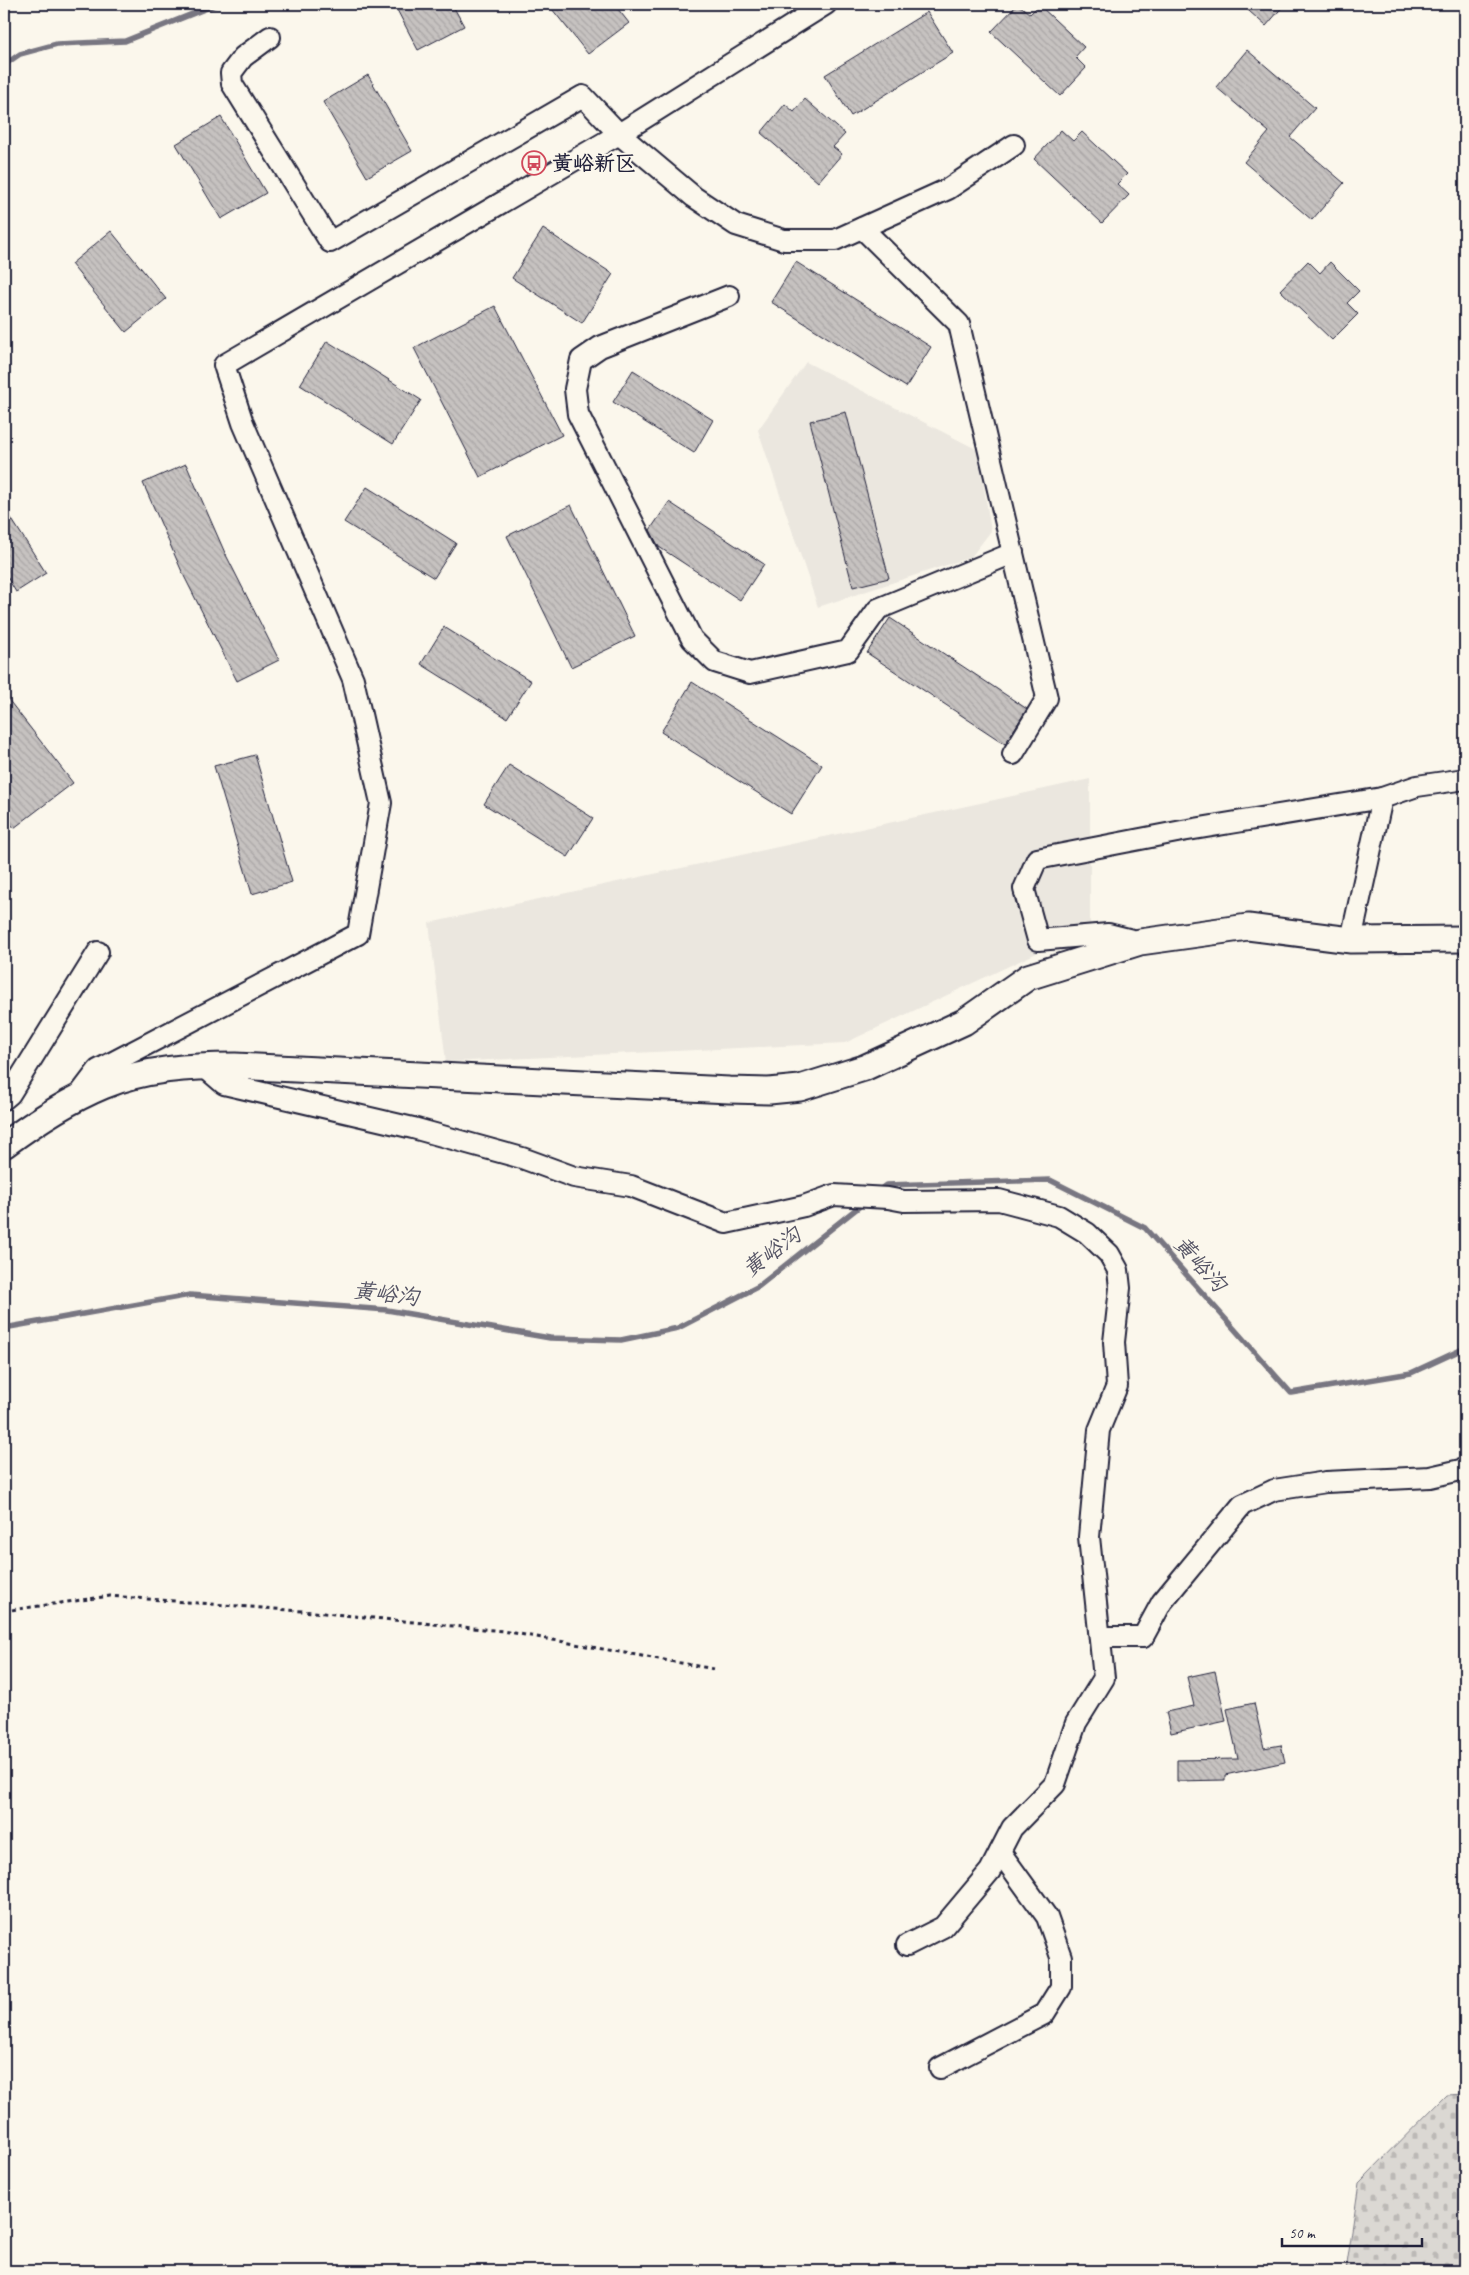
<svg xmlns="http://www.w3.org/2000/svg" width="1469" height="2275" font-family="Caveat,'LXGW WenKai TC',sans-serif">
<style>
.built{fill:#ebe7df}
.cemetery{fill:url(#cemetery-stones);stroke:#7e7d87}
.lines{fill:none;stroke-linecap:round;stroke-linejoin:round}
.stream{stroke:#787681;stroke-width:5.5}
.building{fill:url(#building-back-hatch);stroke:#22223b}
.minor-casing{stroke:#22223b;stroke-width:24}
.major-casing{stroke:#22223b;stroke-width:29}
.path{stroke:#22223b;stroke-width:3;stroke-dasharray:4 4;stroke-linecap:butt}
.minor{stroke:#fbf7ec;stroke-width:20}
.major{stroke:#fbf7ec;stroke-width:25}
.labels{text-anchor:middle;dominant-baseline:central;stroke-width:4;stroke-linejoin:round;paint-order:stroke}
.poi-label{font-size:21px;font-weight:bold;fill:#22223b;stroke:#fbf7ec;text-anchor:start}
.water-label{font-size:22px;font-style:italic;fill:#545364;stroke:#fbf7ec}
</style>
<defs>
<pattern id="cemetery-stones" width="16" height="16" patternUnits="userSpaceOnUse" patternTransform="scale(1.25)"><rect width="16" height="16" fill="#dbd8d3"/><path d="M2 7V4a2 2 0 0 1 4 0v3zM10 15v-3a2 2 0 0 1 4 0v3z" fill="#bcb9b6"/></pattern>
<pattern id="building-back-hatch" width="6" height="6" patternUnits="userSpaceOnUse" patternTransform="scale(1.25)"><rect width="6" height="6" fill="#c6c2c0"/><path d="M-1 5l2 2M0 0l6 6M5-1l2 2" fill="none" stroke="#aaa6a6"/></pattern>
</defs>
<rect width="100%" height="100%" fill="#fbf7ec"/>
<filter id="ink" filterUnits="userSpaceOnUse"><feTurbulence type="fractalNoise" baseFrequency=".02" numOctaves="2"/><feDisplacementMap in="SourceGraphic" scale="10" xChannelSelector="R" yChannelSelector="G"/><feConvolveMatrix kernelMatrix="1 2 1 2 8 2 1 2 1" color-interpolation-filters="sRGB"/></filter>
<g filter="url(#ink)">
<g class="built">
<path d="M806 362 978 450 991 531 971 557 818 607 758 430Z"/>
<path d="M1090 779V928L845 1043 446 1062 429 923Z"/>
</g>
<path class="cemetery" d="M1465 2094V2271H1346L1359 2183 1446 2095Z"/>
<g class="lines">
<g class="stream">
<path d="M4 65 20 54 57 44 125 41 217 4"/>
<path d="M878 1191 886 1185 1050 1180 1145 1228 1291 1393 1411 1373 1465 1348"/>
<path d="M4 1328 190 1295 387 1310 550 1338 621 1340 678 1328 759 1286 865 1202"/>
</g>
</g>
<g class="building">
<path d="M394 4H452L464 26 418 50Z"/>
<path d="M548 4H614L629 23 588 54Z"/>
<path d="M1018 4 1030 14 1039 5 1084 47 1075 57 1086 68 1060 96 991 32Z"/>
<path d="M1241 4H1285L1266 26Z"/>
<path d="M927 12 953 53 851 116 825 75Z"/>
<path d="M1247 50 1315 108 1290 137 1344 183 1312 220 1244 162 1269 132 1216 87Z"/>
<path d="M368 75 412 151 367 177 323 102Z"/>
<path d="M805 99 845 134 833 147 842 154 818 182 761 133 785 104 794 112Z"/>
<path d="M221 117 266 193 221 219 176 144Z"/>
<path d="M1061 130 1073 141 1082 132 1127 174 1117 184 1129 195 1102 223 1034 159Z"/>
<path d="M543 229 613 274 582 323 512 278Z"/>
<path d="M111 231 166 299 126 332 71 264Z"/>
<path d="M1308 261 1320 273 1330 262 1359 291 1347 303 1358 314 1332 340 1280 290Z"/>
<path d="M796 262 931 347 906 387 771 302Z"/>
<path d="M495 306 562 435 480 477 414 348Z"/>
<path d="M327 341 421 400 393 444 300 385Z"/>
<path d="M633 370 713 420 694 453 613 402Z"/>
<path d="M846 412 889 578 853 587 810 421Z"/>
<path d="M186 464 225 553 279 660 237 681 183 574 143 483Z"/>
<path d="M367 487 456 543 434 578 344 522Z"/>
<path d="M669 502 764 564 740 600 659 547 650 530Z"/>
<path d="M571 505 635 636 571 667 507 536Z"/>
<path d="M4 507 46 573 16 592 4 572Z"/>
<path d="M890 618 1027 709 1005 744 867 653Z"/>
<path d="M444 627 531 681 507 718 421 664Z"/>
<path d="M692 682 822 765 791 814 661 732Z"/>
<path d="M4 694 73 783 14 828 4 814Z"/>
<path d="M255 755 292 882 252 894 214 766Z"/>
<path d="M509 765 593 818 568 857 484 804Z"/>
<path d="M1215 1671 1226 1721 1171 1733 1166 1712 1194 1706 1187 1677Z"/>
<path d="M1254 1703 1264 1748 1281 1745 1285 1762 1225 1775V1780L1177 1781V1760L1238 1759 1227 1709Z"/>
</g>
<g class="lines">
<g class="minor-casing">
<g id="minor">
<path d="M270 37 243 57 231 73 232 84 330 242 583 96 619 134 694 197 736 225 784 240H835L948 189 1014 145"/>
<path d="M862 228 959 324 1047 698 1013 754"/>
<path d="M729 296 600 347 581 360 575 389 578 414 692 639 715 662 750 673 848 651 878 609 1013 553"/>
<path d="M1382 798 1417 786 1465 779"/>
<path d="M1140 942 1108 934 1038 940 1024 889 1037 859 1182 831 1382 798 1351 940"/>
<path d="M203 1066 224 1084 413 1128 522 1158 574 1177 631 1186 726 1223 804 1206 834 1195 888 1198 904 1201 999 1200 1059 1216 1087 1233 1109 1254 1118 1270 1120 1288 1114 1342 1117 1386 1099 1430 1089 1537 1104 1678 1076 1723 1055 1784 1012 1828 990 1871 943 1927 907 1945"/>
<path d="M4 1099 10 1094 98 952"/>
<path d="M76 1099 98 1070 358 934 381 803 353 679 243 423 224 365 619 134 826 4"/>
<path d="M1100 1637H1143L1162 1602 1242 1505 1274 1490 1326 1482 1430 1477 1465 1469"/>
<path d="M940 2068 1044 2014 1061 1987V1957L1047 1917 1000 1852"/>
</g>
</g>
<g class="major-casing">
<path id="major" d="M4 1145C35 1122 67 1101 103 1086 143 1069 191 1066 235 1066L729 1090 769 1091 800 1088 864 1068 964 1022 1028 977 1140 942 1248 927 1351 940 1465 939"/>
</g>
<path class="path" d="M4 1611 110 1596 314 1612 503 1631 714 1669"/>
<use href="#minor" class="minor"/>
<use href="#major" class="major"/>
</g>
</g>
<defs>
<g id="bus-ring" transform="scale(1.25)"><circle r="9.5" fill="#fbf7ec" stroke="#d1495b" stroke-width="1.5"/><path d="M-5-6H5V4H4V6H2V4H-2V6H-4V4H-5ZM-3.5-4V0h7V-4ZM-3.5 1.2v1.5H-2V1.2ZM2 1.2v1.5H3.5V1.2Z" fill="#d1495b"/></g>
</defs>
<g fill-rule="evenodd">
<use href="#bus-ring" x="534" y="163"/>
</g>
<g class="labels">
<g class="poi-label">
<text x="552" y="163">黄峪新区</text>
</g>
<g class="water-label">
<text transform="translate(772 1252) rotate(-37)">黄峪沟</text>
<text transform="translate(1200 1264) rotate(48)">黄峪沟</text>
<text transform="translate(386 1294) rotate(7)">黄峪沟</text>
</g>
</g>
<rect width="1469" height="2275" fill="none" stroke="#fbf7ec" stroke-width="20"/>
<rect x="10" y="10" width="1449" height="2255" fill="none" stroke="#22223b" stroke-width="2" filter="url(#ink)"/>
<path d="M1282 2238v8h140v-8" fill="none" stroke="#22223b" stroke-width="2.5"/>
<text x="1289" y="2238" font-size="15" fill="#22223b" stroke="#fbf7ec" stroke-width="4" paint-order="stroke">50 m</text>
</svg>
